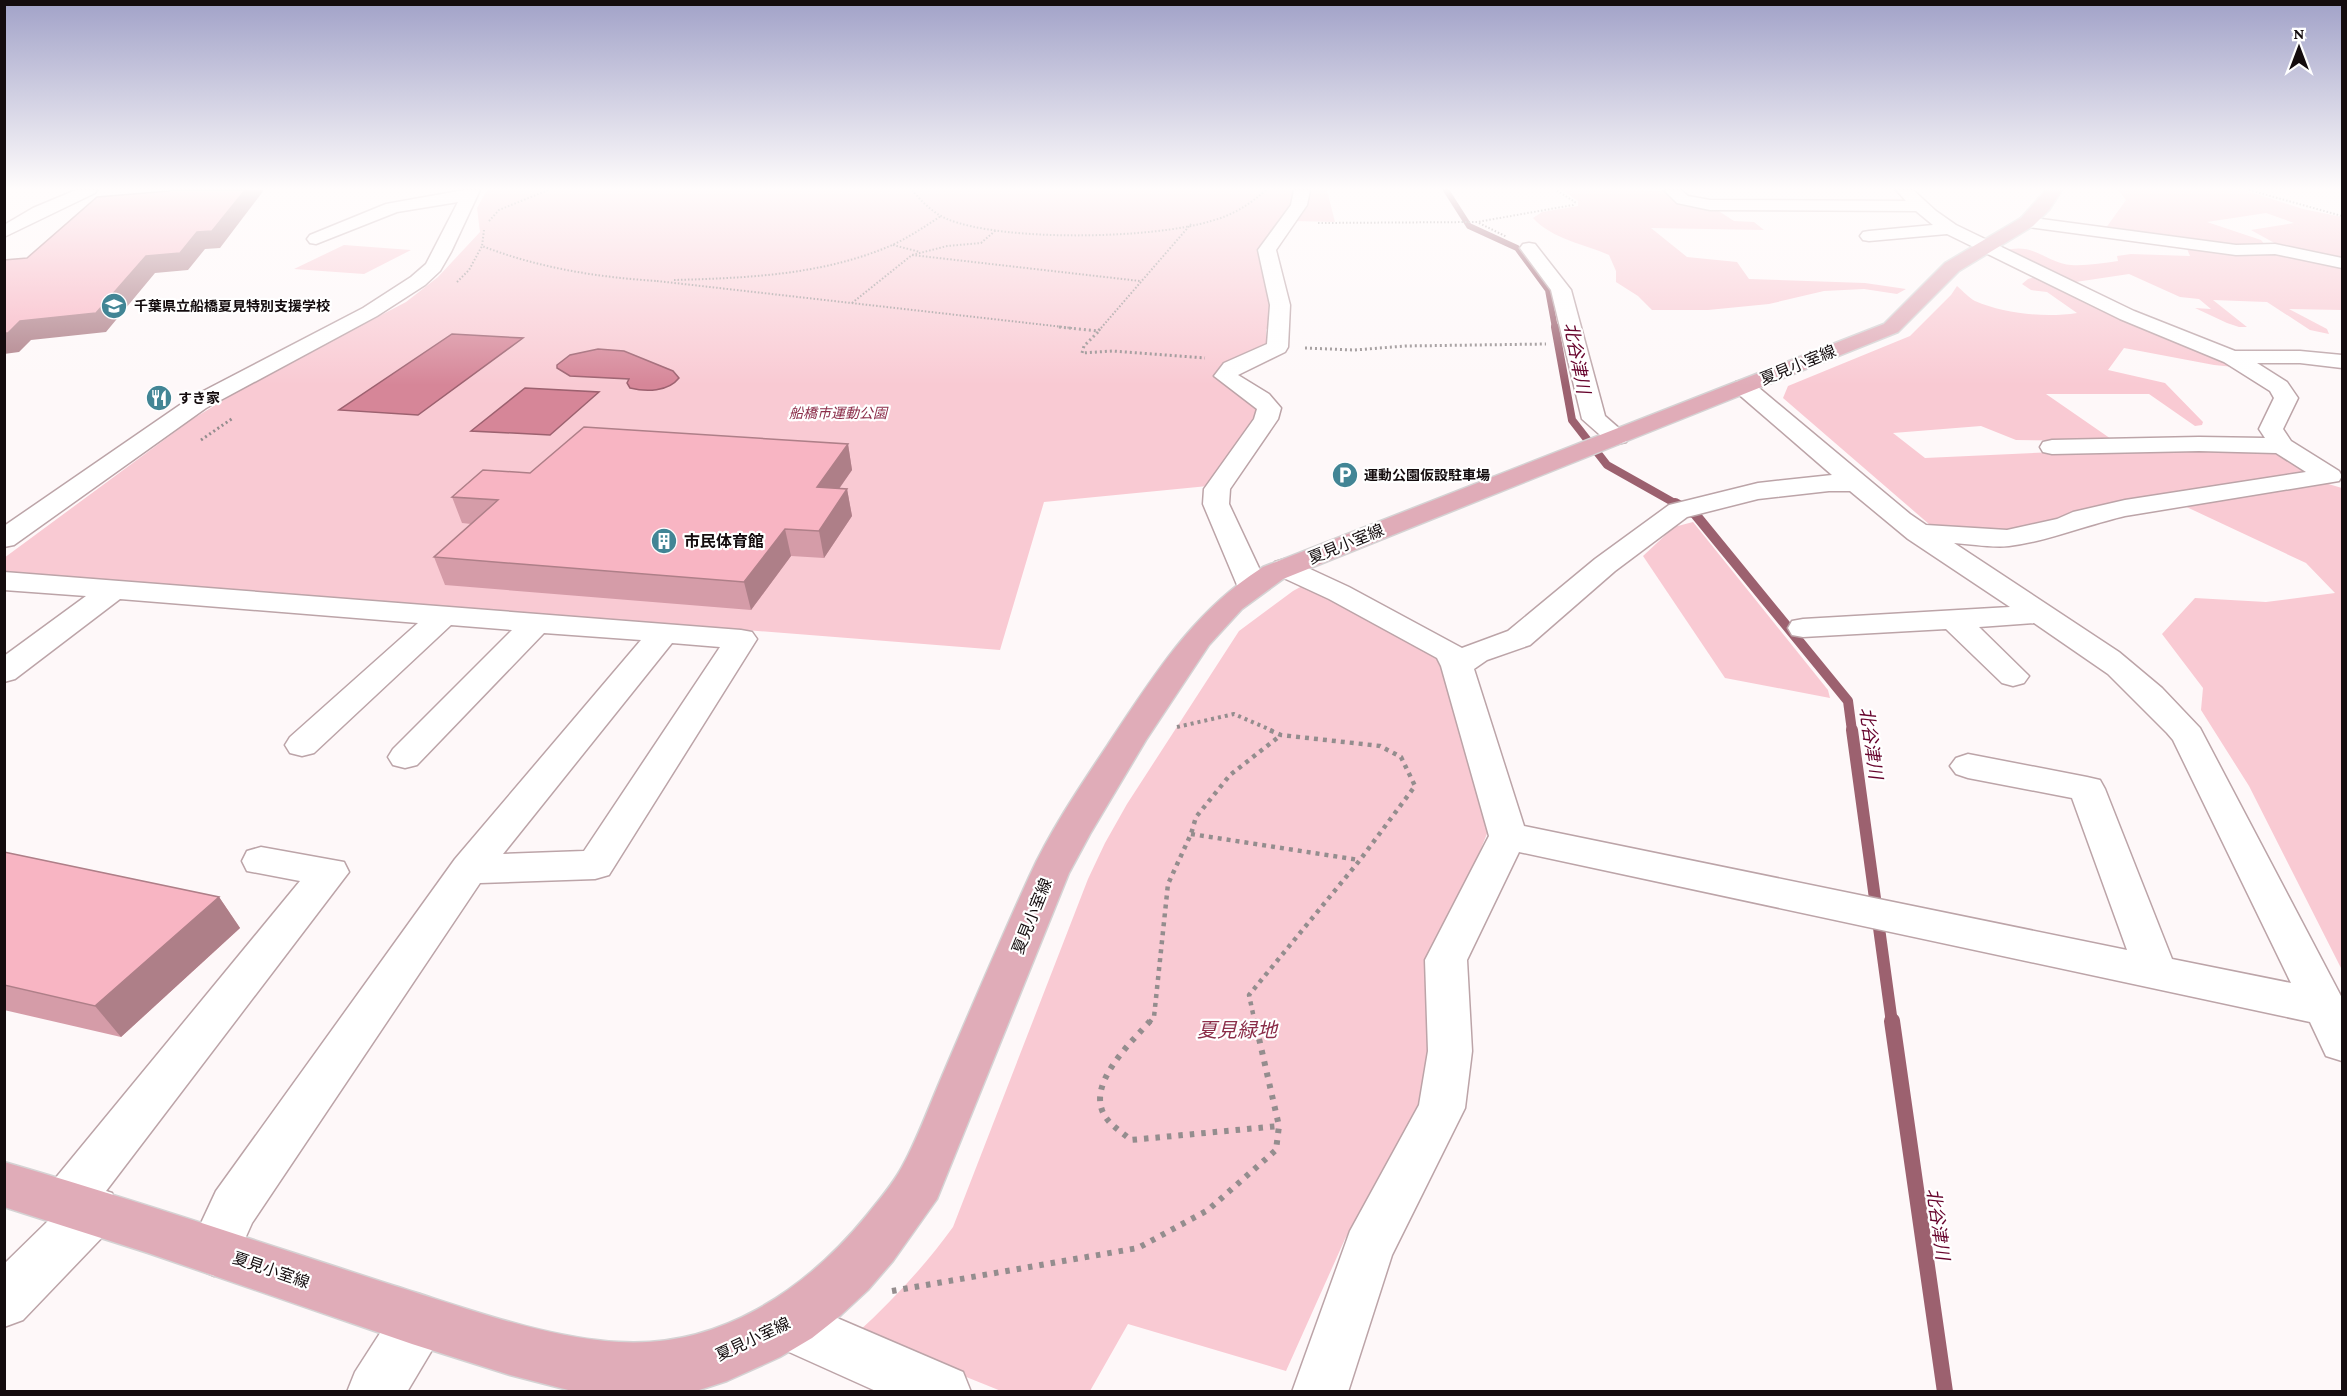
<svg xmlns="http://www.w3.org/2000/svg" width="2347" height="1396" font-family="'Crimson Pro','Noto Sans JP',serif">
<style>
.green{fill:#f9cad3}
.water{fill:#d68698;stroke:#9c616f;stroke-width:1.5}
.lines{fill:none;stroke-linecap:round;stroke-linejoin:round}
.stream-far4{stroke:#9c616f;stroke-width:6}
.stream-far3{stroke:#9c616f;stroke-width:8}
.stream-far2{stroke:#9c616f;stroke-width:10}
.stream-far1{stroke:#9c616f;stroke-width:12}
.stream{stroke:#9c616f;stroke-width:16}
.minor-casing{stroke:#bca4a8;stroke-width:3}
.major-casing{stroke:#d5d3d4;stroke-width:3}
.path-far4{stroke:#948d8e;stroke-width:2;stroke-dasharray:1.5 2;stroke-linecap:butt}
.path-far3{stroke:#948d8e;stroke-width:3;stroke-dasharray:2 3;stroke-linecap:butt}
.path-far2{stroke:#948d8e;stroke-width:4;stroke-dasharray:3 4;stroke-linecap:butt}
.path-far1{stroke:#948d8e;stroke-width:4.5;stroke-dasharray:4 5;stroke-linecap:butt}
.path{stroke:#948d8e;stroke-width:6;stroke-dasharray:4.5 7;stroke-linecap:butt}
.minor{fill:#fff;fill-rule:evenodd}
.major{fill:#e0acb8;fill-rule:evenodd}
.wall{fill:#d59ca8}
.shaded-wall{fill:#ae7f88}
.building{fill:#f8b5c3;stroke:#ae7f88;stroke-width:1.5}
.labels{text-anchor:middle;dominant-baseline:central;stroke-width:4.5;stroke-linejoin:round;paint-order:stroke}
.far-poi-label{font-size:14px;font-weight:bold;fill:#140c0e;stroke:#fff;text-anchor:start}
.far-park-label{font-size:14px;font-style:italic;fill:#8b2d49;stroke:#fff}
.street-label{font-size:16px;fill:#140c0e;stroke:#fff}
.poi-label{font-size:16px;font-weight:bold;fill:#140c0e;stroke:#fff;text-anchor:start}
.water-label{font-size:18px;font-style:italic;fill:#66032c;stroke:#fff}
.near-park-label{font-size:20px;font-style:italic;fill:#8b2d49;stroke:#fff}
</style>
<rect width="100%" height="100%" fill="#fef8f9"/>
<g class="green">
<path d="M487 190H1296L1294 201 1266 241 1274 315 1266 330 1267 344 1222 371 1263 409 1208 486 1044 502 1000 650 5 572 4 558 191 420 248 385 406 302 438 277 480 232 477 208Z"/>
<path d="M1308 190H1327L1335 222 1294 221 1307 201Z"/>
<path d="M1562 190 1666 191 1714 208 1734 221 1754 222 1764 230 1651 228 1687 257 1737 262 1749 279 1865 283 1906 289 1897 294 1864 289 1824 291 1769 304 1708 310H1652L1638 296 1616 282V271L1609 255C1584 244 1552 239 1533 218L1542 212 1578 206V201Z"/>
<path d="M2118 190H2244L2303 209 2342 217V262L2287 250 2251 230 2294 223 2266 213 2207 222 2261 240 2265 245 2262 248 2103 232 2126 200Z"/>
<path d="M2185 244 2287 252 2342 264V310L2289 309 2327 329 2329 334 2310 330 2267 302 2213 300 2247 327H2239L2227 323 2195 308 2211 309 2199 299 2180 297 2129 274 2069 283 2004 251C2033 241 2046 263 2071 265 2086 266 2103 263 2118 261L2117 256 2131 254 2190 256Z"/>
<path d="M344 245 411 250 364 274 294 269Z"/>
<path d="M2039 276 2244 368 2214 365 2124 348 2108 370 2165 383 2203 422 2202 425 2195 426 2149 394H2046L2114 441 2016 440 1981 426 1893 433 1925 458 2121 449 2275 451 2308 473 2006 535 1937 531 1783 398 1788 386 1910 336 1951 295 1957 286C1963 291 1969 298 1975 301 2005 314 2046 318 2077 313L2047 292 2031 290 2022 284 2028 279Z"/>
<path d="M2318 481 2342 488V970L2249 786 2201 710 2203 688 2162 634 2195 598 2266 602 2335 593 2306 563 2178 503Z"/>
<path d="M1693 522 1828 690 1830 698 1725 678 1643 556 1674 527Z"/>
<path d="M1304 585 1438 656 1490 826 1465 889 1435 1043 1421 1100 1345 1239 1286 1371 1128 1324 1090 1391H1001L857 1333C893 1300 924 1267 953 1227L1088 879 1105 843 1127 804 1239 631 1293 591Z"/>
</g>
<g class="water">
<path d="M452 334 523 338 418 415 339 410Z"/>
<path d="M598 349 624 351 673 371 679 378C668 392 646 392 630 388L627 383 629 379 570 376 557 368V365L570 355Z"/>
<path d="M525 388 599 392 550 435 471 431Z"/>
</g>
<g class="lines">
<path class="stream-far4" d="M1446 190 1469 226 1517 248 1548 290 1555 328"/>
<path class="stream-far3" d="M1555 327 1572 420 1607 465 1678 505"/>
<path class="stream-far2" d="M1675 503 1695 514 1848 701 1852 731"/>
<path class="stream-far1" d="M1852 730 1892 1023"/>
<path class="stream" d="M1892 1021 1945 1392"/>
<g class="minor-casing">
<g id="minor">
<path d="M76 190H97L95 193 4 237V225L33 208Z"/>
<path d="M464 190H480L451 252 440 271 425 285 377 316 206 408 14 545 4 547V526L190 398 363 308 411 277 426 264 458 202 397 212 316 244 310 243 307 239 310 235 386 204Z"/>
<path d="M1294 190H1310L1307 205 1276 250 1290 305 1288 347 1285 352 1238 375 1269 394 1281 408 1278 419 1230 489 1229 504 1267 585 1262 591 1252 594 1242 591 1237 585 1203 504 1204 489 1254 419 1257 409 1214 376 1224 363 1267 344 1270 305 1258 250 1291 205Z"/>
<path d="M1664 190H1681L1688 196 1710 200 1906 201 1896 190H1913L1936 211 1956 225 2134 311 2235 351H2300L2342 355V368L2300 363H2257L2287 382 2298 398 2283 429 2291 441 2339 471 2342 476 2339 481 2125 516C2086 525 2049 541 2009 546 1992 548 1971 544 1954 543L2119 652 2162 688 2200 728 2342 998V1061L2326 1056 2310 1022 1519 852 1467 960 1472 1051 1465 1108 1392 1255 1348 1392H1292L1350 1231 1419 1105 1428 1051 1425 960 1489 836 1441 666 1437 658 1329 599 1275 574 1271 568 1275 562 1285 559 1295 562 1349 587 1462 648 1508 631 1595 559 1669 505 1758 483 1832 475 1736 392 1733 387 1736 382 1744 380 1752 382 1910 514 1926 525 2007 530 2057 519 2073 512 2125 500 2306 472 2276 453 2199 451 2052 454 2043 452 2040 447 2043 442 2052 440 2199 437 2265 438 2259 429 2274 398 2270 391 2224 362 2120 319 1947 234 1869 241 1863 240 1860 236 1863 232 1869 231 1933 225 1916 211 1710 210 1677 203ZM1829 491H1850L1908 539 2010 607 1803 619 1792 621 1788 628 1792 635 1803 637 1946 629 2002 683 2013 686 2024 683 2029 676 1979 627 2034 623 2108 674 2167 733 2173 740 2291 983 2172 959 2105 789 2100 780 2087 777 1968 754 1956 758 1950 766 1956 774 1968 778 2072 798 2127 950 1524 826 1474 669 1487 660 1530 645 1615 571 1687 517 1758 499Z"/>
<path d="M2027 217 2236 245 2275 244 2342 258V268L2275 254 2236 255 2021 226 2018 222 2021 218Z"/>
<path d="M1529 243 1535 244 1571 290 1605 416 1629 437 1626 442 1617 444 1608 442 1582 419 1551 290 1520 248 1523 244Z"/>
<path d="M4 572 741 630 752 632 757 639 609 875 595 879 480 883 252 1223 232 1268 214 1276 196 1268 188 1251 216 1191 455 859 641 640 544 633 417 765 405 768 393 765 388 757 393 749 512 630 451 625 314 753 302 756 290 753 285 745 290 737 418 623 120 599 15 679 4 682V656L86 596 4 590ZM672 643 720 647 584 851 503 854Z"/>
<path d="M261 847 344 862 349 872 106 1191 112 1193 119 1210 112 1227 23 1320 4 1327V1264L50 1219 42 1202 49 1186 300 881 247 871 242 861 247 851Z"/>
<path d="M419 1294 438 1302 446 1321 438 1340 407 1392H347L355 1372 400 1302Z"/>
<path d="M788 1297 963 1372 971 1392H878L769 1343 761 1324 769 1305Z"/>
</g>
</g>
<g class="major-casing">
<path id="major" d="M2046 190H2062L2049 210 2033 226 1959 271 1898 332 1283 579 1242 609 1209 645 1146 740 1090 834 1069 873 937 1199 893 1261 868 1290 841 1315 812 1338 780 1357 727 1381 693 1392H576L510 1375 412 1344 148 1253 4 1207V1162C136 1200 265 1244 395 1286 466 1308 545 1338 619 1342 719 1348 805 1291 867 1215 879 1200 893 1184 902 1167 917 1140 928 1109 940 1081 969 1013 998 945 1029 877 1050 831 1079 788 1107 746 1153 677 1192 612 1263 567L1884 324 1945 263 2021 218Z"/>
</g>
<g class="path-far4">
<path d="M912 190C922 202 933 213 947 219 1003 242 1153 239 1211 221 1233 215 1249 205 1266 190"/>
<path d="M2249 190 2342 216"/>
<path d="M489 221 499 210 548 190"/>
<path d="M1318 223 1477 222 1573 205 1575 202 1556 190"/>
<path d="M1479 223 1507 237"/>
<path d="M484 230 482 246C539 268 596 277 657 281"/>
<path d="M893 245 920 252"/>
<path d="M912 255 1140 281"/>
<path d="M674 280C747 278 822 275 890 246 908 238 924 227 941 216"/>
<path d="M657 281 1072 328"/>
<path d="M457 282 469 270 482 246"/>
<path d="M852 303 912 255 947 246 981 243 996 230"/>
<path d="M1101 328 1191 224"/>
</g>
<g class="path-far3">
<path d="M1059 327 1098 331 1102 327"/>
<path d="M1098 332 1084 346 1082 353 1112 351 1205 358"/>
<path d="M1305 348 1354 350 1406 346 1546 344"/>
<path d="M201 440 233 418"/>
</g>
<path class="path-far2" d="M1177 727 1234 714 1273 731"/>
<g class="path-far1">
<path d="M1191 834 1359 860"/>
<path d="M1149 1023 1154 1017 1168 884 1191 834 1196 817 1230 775 1281 735"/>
<path d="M1255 1023 1249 995 1360 860 1415 786 1401 757 1380 746 1281 735 1269 730"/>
</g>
<g class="path">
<path d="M1150 1021C1131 1043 1082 1087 1107 1119 1113 1127 1123 1133 1131 1140L1279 1126"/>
<path d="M892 1291 1138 1248 1208 1210 1276 1150 1279 1126 1255 1021"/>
</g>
<use href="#minor" class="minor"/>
<use href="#major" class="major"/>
</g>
<g class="wall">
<path d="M848 444 852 470 839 489H847L852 516 824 558 791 556 751 610 445 585 434 557 471 524 462 523 452 497 530 473Z"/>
<path d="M4 852 219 897 240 928 121 1037 4 1010Z"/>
</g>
<g class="shaded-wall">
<path d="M245 190H264L220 248 205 249 188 270 155 273 106 332 31 340 19 352 4 354V333L20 321 146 256 197 232Z"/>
<path d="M848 444 852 470 822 513 817 487Z"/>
<path d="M847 489 852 516 824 558 819 531Z"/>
<path d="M785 529 791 556 751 610 744 582Z"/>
<path d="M219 897 240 928 121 1037 95 1006Z"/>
</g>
<g class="building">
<path d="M170 190H245L212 231 197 232 180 253 146 256 96 313 20 321 8 333H4V260L27 258 97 197 169 191Z"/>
<path d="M584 427 848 444 817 487 847 489 819 531 785 529 744 582 434 557 498 500 452 497 483 470 530 473Z"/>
<path d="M4 852 219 897 95 1006 4 985Z"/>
</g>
<linearGradient id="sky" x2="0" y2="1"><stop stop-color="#a1a2c8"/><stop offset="0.49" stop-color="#fffcfc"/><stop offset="1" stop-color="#fffcfc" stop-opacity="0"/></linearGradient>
<rect width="2347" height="385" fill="url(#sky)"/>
<defs>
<g id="school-disc" transform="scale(1.35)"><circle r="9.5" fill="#428595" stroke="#fff"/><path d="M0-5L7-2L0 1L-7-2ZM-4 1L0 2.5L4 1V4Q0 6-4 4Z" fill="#fff"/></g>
<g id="restaurant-disc" transform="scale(1.35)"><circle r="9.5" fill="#428595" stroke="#fff"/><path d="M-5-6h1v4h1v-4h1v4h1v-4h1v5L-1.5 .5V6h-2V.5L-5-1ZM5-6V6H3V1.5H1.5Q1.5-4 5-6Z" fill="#fff"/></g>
<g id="parking-disc" transform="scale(1.35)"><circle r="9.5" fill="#428595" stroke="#fff"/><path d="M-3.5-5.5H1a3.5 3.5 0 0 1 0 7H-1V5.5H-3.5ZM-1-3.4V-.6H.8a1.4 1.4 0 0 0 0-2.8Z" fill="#fff"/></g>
<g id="building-disc" transform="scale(1.35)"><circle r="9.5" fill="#428595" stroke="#fff"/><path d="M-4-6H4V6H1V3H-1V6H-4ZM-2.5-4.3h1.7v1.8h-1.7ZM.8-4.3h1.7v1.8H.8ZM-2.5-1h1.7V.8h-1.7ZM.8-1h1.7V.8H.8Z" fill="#fff"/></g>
</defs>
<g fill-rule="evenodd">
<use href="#school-disc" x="114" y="306"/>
<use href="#restaurant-disc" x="159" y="398"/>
<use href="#parking-disc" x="1345" y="475"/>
<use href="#building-disc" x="664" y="541"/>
</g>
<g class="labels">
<g class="far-poi-label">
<text x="134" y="306">千葉県立船橋夏見特別支援学校</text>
<text x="178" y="398">すき家</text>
<text x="1364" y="475">運動公園仮設駐車場</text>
</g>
<g class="far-park-label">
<text x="838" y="413">船橋市運動公園</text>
</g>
<g class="street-label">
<text transform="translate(1798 365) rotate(-22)">夏見小室線</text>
<text transform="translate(1346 544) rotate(-22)">夏見小室線</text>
<text transform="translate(1032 916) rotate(-68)">夏見小室線</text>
<text transform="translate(271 1270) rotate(19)">夏見小室線</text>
<text transform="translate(753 1339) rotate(-25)">夏見小室線</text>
</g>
<g class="poi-label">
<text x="684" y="541">市民体育館</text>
</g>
<g class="water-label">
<text transform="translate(1577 358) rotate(79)">北谷津川</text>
<text transform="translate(1871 743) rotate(82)">北谷津川</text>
<text transform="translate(1938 1224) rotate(82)">北谷津川</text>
</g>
<g class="near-park-label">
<text x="1237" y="1030">夏見緑地</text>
</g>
</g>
<rect width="2347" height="1396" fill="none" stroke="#140c0e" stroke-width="12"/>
<g transform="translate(2299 48)" stroke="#ffffff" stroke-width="4.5" paint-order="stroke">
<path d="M0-4.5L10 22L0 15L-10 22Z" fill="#140c0e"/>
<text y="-9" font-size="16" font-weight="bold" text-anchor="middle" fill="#140c0e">N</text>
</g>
</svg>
